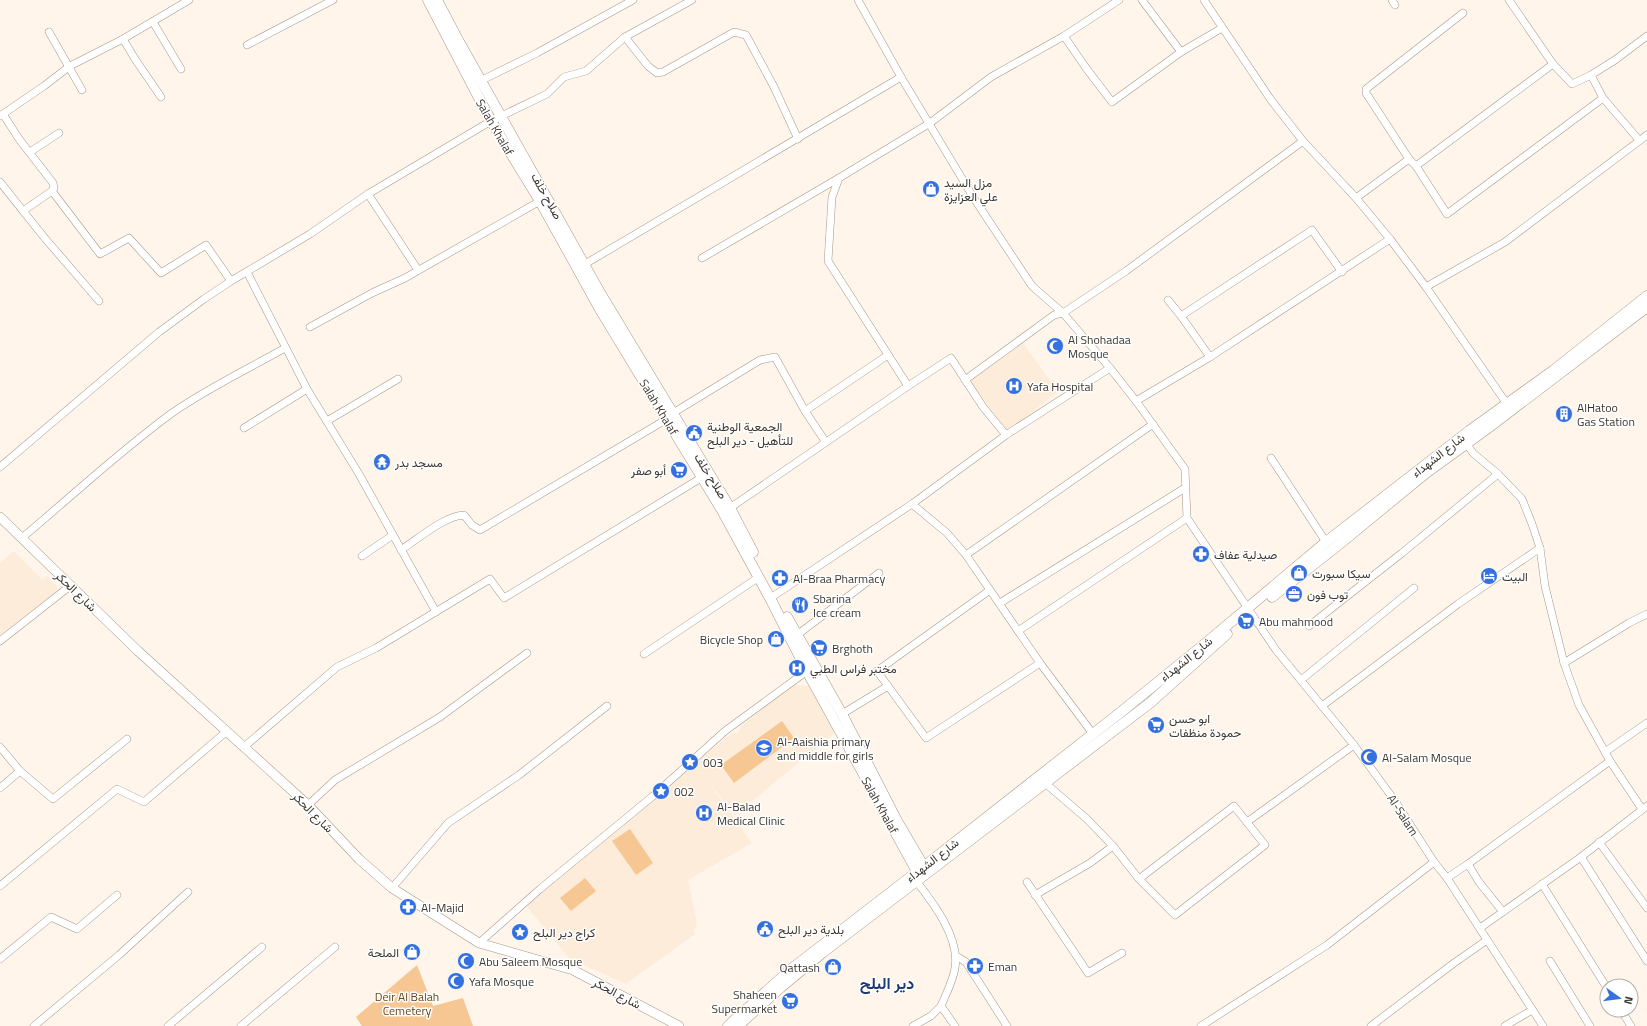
<svg xmlns="http://www.w3.org/2000/svg" width="1647" height="1026" font-family="'Titillium Web',Vazirmatn,sans-serif">
<style>
.built{fill:#feecda}
.green{fill:#f6c693}
.lines{fill:none;stroke-linecap:round;stroke-linejoin:round}
.minor-casing{stroke:#a69787;stroke-width:8}
.tertiary-casing{stroke:#a69787;stroke-width:10}
.secondary-casing{stroke:#a69787;stroke-width:11}
.minor{stroke:#fff;stroke-width:7}
.tertiary{stroke:#fff;stroke-width:9}
.secondary{stroke:#fff;stroke-width:10}
.labels{text-anchor:middle;dominant-baseline:central;stroke-width:3;stroke-linejoin:round;paint-order:stroke}
.street-label{font-size:12px;fill:#3b352e;stroke:#fff}
.poi-label{font-size:12px;fill:#3b352e;stroke:#fff;text-anchor:start}
.park-label{font-size:12px;fill:#674318;stroke:#fff}
.district-label{font-size:16px;font-weight:bold;fill:#1d3b71;stroke:#fff}
</style>
<rect width="100%" height="100%" fill="#fff5ea"/>
<g class="built">
<path d="M1021 340 1058 392 1008 431 968 380Z"/>
<path d="M14 551 42 580 47 576 59 589 0 638V563Z"/>
<path d="M794 685 811 686 835 733 735 815 707 780 752 843 688 880 697 924 693 931 695 934 626 984 569 958 526 905 695 763 732 733 736 734 740 731V727L789 687Z"/>
</g>
<g class="green">
<path d="M782 721 794 738 734 783 721 765Z"/>
<path d="M630 829 653 863 636 875 612 841Z"/>
<path d="M585 878 596 891 571 911 560 898Z"/>
<path d="M417 965 433 1006 463 998 473 1026H362L356 1017Z"/>
</g>
<g class="lines">
<g class="minor-casing">
<g id="minor">
<path d="M858 0 901 77 975 200 1032 286 1063 313 1110 368 1136 401 1185 469 1187 518 1276 650 1354 745 1395 801 1434 862 1447 878 1543 1026"/>
<path d="M1142 0 1181 52"/>
<path d="M1204 0 1271 100 1303 141 1356 198 1390 239 1426 287 1509 407"/>
<path d="M1392 0 1395 5"/>
<path d="M1509 0 1553 64 1572 84 1591 75"/>
<path d="M153 22 181 69"/>
<path d="M49 32 82 90"/>
<path d="M1064 36 1086 68 1112 102 1181 52 1222 28"/>
<path d="M625 37 648 66 657 73 663 72 734 32 746 35 774 87 798 139"/>
<path d="M123 39 135 59 161 97"/>
<path d="M247 45 333 0"/>
<path d="M480 81 537 53 633 0"/>
<path d="M3 114 19 139 53 183 54 188 52 191"/>
<path d="M0 116 44 86 70 66 123 39 189 0"/>
<path d="M1639 140 1603 98 1591 75 1615 60 1647 36"/>
<path d="M30 152 59 133"/>
<path d="M1409 159 1416 166 1447 214 1603 98"/>
<path d="M1416 166 1553 64"/>
<path d="M0 182 43 236 99 301"/>
<path d="M368 194 418 270"/>
<path d="M1356 198 1409 159 1366 93V89L1463 13"/>
<path d="M23 211 52 191 100 254 129 238 161 273 206 245 231 281"/>
<path d="M702 258 839 178 930 123 991 77 1064 36 1119 0"/>
<path d="M585 264 901 77"/>
<path d="M247 272 307 389 359 474 436 612"/>
<path d="M1426 287 1505 242 1647 135"/>
<path d="M1168 300 1181 316 1210 357"/>
<path d="M1181 316 1312 230 1342 272"/>
<path d="M310 327 372 293 405 278 540 201"/>
<path d="M965 380 1054 315 1063 313 1126 271 1303 141"/>
<path d="M908 386 951 358 983 407 1006 435"/>
<path d="M1136 401 1210 357 1390 239"/>
<path d="M805 411 888 355"/>
<path d="M673 413 760 360 775 357 805 411 825 441"/>
<path d="M327 421 398 379"/>
<path d="M244 428 307 389"/>
<path d="M1466 443 1473 453 1498 474 1522 499 1532 524 1540 548 1545 586 1564 663 1579 705 1610 761 1642 809"/>
<path d="M1271 458 1326 542"/>
<path d="M0 467 159 332 204 299 231 281 310 234 368 194 491 121 547 94 564 77 586 71 625 37 692 0"/>
<path d="M912 504 947 533 966 555 1040 663 926 738 877 671 990 590"/>
<path d="M727 510 908 386 828 261 832 197 839 178"/>
<path d="M23 537C72 496 120 451 172 413 208 388 248 369 285 348"/>
<path d="M401 550C418 539 444 516 464 515L472 525 480 530 667 419"/>
<path d="M966 555 1153 424"/>
<path d="M362 556 393 535"/>
<path d="M775 595 912 504 1006 435 1110 368"/>
<path d="M1000 603 1185 488"/>
<path d="M1309 626 1402 553 1498 474"/>
<path d="M1018 631 1187 518"/>
<path d="M797 635 879 573"/>
<path d="M0 641 70 586"/>
<path d="M644 654 759 577"/>
<path d="M1040 663 1093 734"/>
<path d="M1564 663 1629 623 1647 614"/>
<path d="M1301 680 1414 588"/>
<path d="M1322 706 1458 604 1540 548"/>
<path d="M842 714 888 686"/>
<path d="M0 747 20 771"/>
<path d="M244 747 337 667 376 648 490 579 504 598 701 478"/>
<path d="M1605 752 1647 723"/>
<path d="M1045 783 1087 819 1113 846 1139 879 1175 915 1265 845 1234 806 1139 879"/>
<path d="M0 788 20 771 53 799 127 739"/>
<path d="M308 805 335 780 440 717 527 653"/>
<path d="M1247 822 1354 745"/>
<path d="M1599 842 1647 908"/>
<path d="M1581 857 1647 961"/>
<path d="M1468 864 1479 882 1503 912"/>
<path d="M1447 878 1468 864 1610 761"/>
<path d="M917 882C934 904 960 938 955 968 953 981 946 994 941 1006L955 1026"/>
<path d="M1027 882 1088 973 1122 953"/>
<path d="M1542 884 1607 988"/>
<path d="M0 886 117 789 144 802 227 731"/>
<path d="M392 888 448 823 519 775 607 706"/>
<path d="M1035 895 1090 863 1113 846"/>
<path d="M1480 928 1581 857 1647 806"/>
<path d="M479 943 540 889 653 796 725 731 807 671"/>
<path d="M956 956 966 962 1007 1026"/>
<path d="M0 959 51 917 77 929 117 895"/>
<path d="M1550 961 1590 1026"/>
<path d="M1621 1010 1631 1026"/>
<path d="M34 1026 119 955 188 892"/>
<path d="M168 1026 262 947"/>
<path d="M241 1026 335 947"/>
<path d="M913 1026 931 1016 941 1006"/>
<path d="M1201 1026 1327 945 1434 862"/>
<path d="M1371 1026 1454 963 1487 940"/>
<path d="M1505 1026 1532 1010"/>
</g>
</g>
<g class="tertiary-casing">
<path id="tertiary" d="M0 517 138 651 308 805 359 859 392 888 479 943 573 970 679 1026"/>
</g>
<g class="secondary-casing">
<g id="secondary">
<path d="M428 0 491 121 540 201 601 311 723 512 771 600 807 671 920 877"/>
<path d="M437 0 458 40 599 291 730 508 753 552"/>
<path d="M1272 597 1337 546 1426 473 1488 428 1647 307"/>
<path d="M787 617 842 714 897 821 927 872"/>
<path d="M728 1026 790 970 917 872 1121 712 1206 643 1326 542 1469 431 1554 370 1647 296"/>
<path d="M740 1026 741 1023 780 988 822 953 1150 703 1227 634"/>
</g>
</g>
<use href="#minor" class="minor"/>
<use href="#tertiary" class="tertiary"/>
<use href="#secondary" class="secondary"/>
</g>
<defs>
<g id="shop-disc" transform="scale(0.9)"><circle r="9.5" fill="#3470df" stroke="#fff"/><path d="M-5-2.5h2.3a2.7 3.5 0 0 1 5.4 0H5L5.5 6h-11ZM-1.5-2.5h3a1.5 2.3 0 0 0-3 0Z" fill="#fff"/></g>
<g id="mosque-disc" transform="scale(0.9)"><circle r="9.5" fill="#3470df" stroke="#fff"/><path d="M3.5-4.9A6 6 0 1 0 3.5 4.9A5 5 0 1 1 3.5-4.9Z" fill="#fff"/></g>
<g id="hospital-disc" transform="scale(0.9)"><circle r="9.5" fill="#3470df" stroke="#fff"/><path d="M-5-5h3v3.5h4V-5h3V5h-3V1.5h-4V5h-3Z" fill="#fff"/></g>
<g id="building-disc" transform="scale(0.9)"><circle r="9.5" fill="#3470df" stroke="#fff"/><path d="M-4-6H4V6H1V3H-1V6H-4ZM-2.5-4.3h1.7v1.8h-1.7ZM.8-4.3h1.7v1.8H.8ZM-2.5-1h1.7V.8h-1.7ZM.8-1h1.7V.8H.8Z" fill="#fff"/></g>
<g id="civic-disc" transform="scale(0.9)"><circle r="9.5" fill="#3470df" stroke="#fff"/><path d="M-.6-6.5H3V-4.5H.6V-3L4-1V1h2V6H-6V1h2V-1L-.6-3ZM-1.2 2.5V6h2.4V2.5Z" fill="#fff"/></g>
<g id="temple-disc" transform="scale(0.9)"><circle r="9.5" fill="#3470df" stroke="#fff"/><path d="M0-6L5-2H3V0L6.5 2.5H4V6H1.5V3h-3V6H-4V2.5H-6.5L-3 0V-2H-5Z" fill="#fff"/></g>
<g id="supermarket-disc" transform="scale(0.9)"><circle r="9.5" fill="#3470df" stroke="#fff"/><path d="M-6-5.5h2.5l.6 2H6L4.5 2H-2.5L-4.4-4H-6ZM-1.5 3.2a1.3 1.3 0 1 0 .1 0ZM3 3.2a1.3 1.3 0 1 0 .1 0Z" fill="#fff"/></g>
<g id="pharmacy-disc" transform="scale(0.9)"><circle r="9.5" fill="#3470df" stroke="#fff"/><path d="M-2-6h4v4h4v4h-4v4h-4v-4h-4v-4h4Z" fill="#fff"/></g>
<g id="hotel-disc" transform="scale(0.9)"><circle r="9.5" fill="#3470df" stroke="#fff"/><path d="M-6-4.5h1.5V1H6V5H4.5V3h-9V5H-6ZM-4 0a1.8 1.8 0 1 1 3.6 0ZM.5 0V-2.5h3Q6-2.5 6 0Z" fill="#fff"/></g>
<g id="office-disc" transform="scale(0.9)"><circle r="9.5" fill="#3470df" stroke="#fff"/><path d="M-6-3h4V-5.5h4V-3h4V5H-6ZM-1-4.5V-3h2v-1.5ZM-6 0V1H6V0Z" fill="#fff"/></g>
<g id="restaurant-disc" transform="scale(0.9)"><circle r="9.5" fill="#3470df" stroke="#fff"/><path d="M-5-6h1v4h1v-4h1v4h1v-4h1v5L-1.5 .5V6h-2V.5L-5-1ZM5-6V6H3V1.5H1.5Q1.5-4 5-6Z" fill="#fff"/></g>
<g id="school-disc" transform="scale(0.9)"><circle r="9.5" fill="#3470df" stroke="#fff"/><path d="M0-5L7-2L0 1L-7-2ZM-4 1L0 2.5L4 1V4Q0 6-4 4Z" fill="#fff"/></g>
<g id="sight-disc" transform="scale(0.9)"><circle r="9.5" fill="#3470df" stroke="#fff"/><path d="M0-6L1.8-2.2L6-1.7L2.9 1.2L3.7 5.4L0 3.3L-3.7 5.4L-2.9 1.2L-6-1.7L-1.8-2.2Z" fill="#fff"/></g>
</defs>
<g fill-rule="evenodd">
<use href="#shop-disc" x="931" y="189"/>
<use href="#mosque-disc" x="1055" y="346"/>
<use href="#hospital-disc" x="1014" y="386"/>
<use href="#building-disc" x="1564" y="414"/>
<use href="#civic-disc" x="694" y="433"/>
<use href="#temple-disc" x="382" y="462"/>
<use href="#supermarket-disc" x="679" y="470"/>
<use href="#pharmacy-disc" x="1201" y="554"/>
<use href="#shop-disc" x="1299" y="573"/>
<use href="#hotel-disc" x="1489" y="576"/>
<use href="#pharmacy-disc" x="780" y="578"/>
<use href="#office-disc" x="1294" y="594"/>
<use href="#restaurant-disc" x="800" y="605"/>
<use href="#supermarket-disc" x="1246" y="621"/>
<use href="#shop-disc" x="776" y="639"/>
<use href="#supermarket-disc" x="819" y="648"/>
<use href="#hospital-disc" x="797" y="668"/>
<use href="#supermarket-disc" x="1156" y="725"/>
<use href="#school-disc" x="764" y="748"/>
<use href="#mosque-disc" x="1369" y="757"/>
<use href="#sight-disc" x="690" y="762"/>
<use href="#sight-disc" x="661" y="791"/>
<use href="#hospital-disc" x="704" y="813"/>
<use href="#pharmacy-disc" x="408" y="907"/>
<use href="#civic-disc" x="765" y="929"/>
<use href="#sight-disc" x="520" y="932"/>
<use href="#shop-disc" x="412" y="952"/>
<use href="#mosque-disc" x="466" y="961"/>
<use href="#pharmacy-disc" x="975" y="966"/>
<use href="#shop-disc" x="833" y="967"/>
<use href="#mosque-disc" x="456" y="981"/>
<use href="#supermarket-disc" x="790" y="1001"/>
</g>
<g class="labels">
<g class="street-label">
<text transform="translate(495 127) rotate(60)">Salah Khalaf</text>
<text transform="translate(547 196) rotate(61)">صلاح خلف</text>
<text transform="translate(659 407) rotate(59)">Salah Khalaf</text>
<text transform="translate(1438 455) rotate(-38)">شارع الشهداء</text>
<text transform="translate(711 476) rotate(58)">صلاح خلف</text>
<text transform="translate(76 591) rotate(44)">شارع الحكر</text>
<text transform="translate(1186 659) rotate(-39)">شارع الشهداء</text>
<text transform="translate(880 805) rotate(61)">Salah Khalaf</text>
<text transform="translate(313 812) rotate(45)">شارع الحكر</text>
<text transform="translate(1403 815) rotate(57)">Al-Salam</text>
<text transform="translate(932 860) rotate(-38)">شارع الشهداء</text>
<text transform="translate(617 993) rotate(28)">شارع الحكر</text>
</g>
<g class="poi-label">
<text x="944" y="182">مزل السيد<tspan x="944" dy="14">علي العزايزة</tspan></text>
<text x="1068" y="339">Al Shohadaa<tspan x="1068" dy="14">Mosque</tspan></text>
<text x="1027" y="386">Yafa Hospital</text>
<text x="1577" y="407">AlHatoo<tspan x="1577" dy="14">Gas Station</tspan></text>
<text x="707" y="426">الجمعية الوطنية<tspan x="707" dy="14">للتأهيل - دير البلح</tspan></text>
<text x="395" y="462">مسجد بدر</text>
<text x="666" y="470" text-anchor="end">أبو صفر</text>
<text x="1214" y="554">صيدلية عفاف</text>
<text x="1312" y="573">سيكا سبورت</text>
<text x="1502" y="576">البيت</text>
<text x="793" y="578">Al-Braa Pharmacy</text>
<text x="1307" y="594">توب فون</text>
<text x="813" y="598">Sbarina<tspan x="813" dy="14">Ice cream</tspan></text>
<text x="1259" y="621">Abu mahmood</text>
<text x="763" y="639" text-anchor="end">Bicycle Shop</text>
<text x="832" y="648">Brghoth</text>
<text x="810" y="668">مختبر فراس الطبي</text>
<text x="1169" y="718">ابو حسن<tspan x="1169" dy="14">حمودة منظفات</tspan></text>
<text x="777" y="741">Al-Aaishia primary<tspan x="777" dy="14">and middle for girls</tspan></text>
<text x="1382" y="757">Al-Salam Mosque</text>
<text x="703" y="762">003</text>
<text x="674" y="791">002</text>
<text x="717" y="806">Al-Balad<tspan x="717" dy="14">Medical Clinic</tspan></text>
<text x="421" y="907">Al-Majid</text>
<text x="778" y="929">بلدية دير البلح</text>
<text x="533" y="932">كراج دير البلح</text>
<text x="399" y="952" text-anchor="end">الملحة</text>
<text x="479" y="961">Abu Saleem Mosque</text>
<text x="988" y="966">Eman</text>
<text x="820" y="967" text-anchor="end">Qattash</text>
<text x="469" y="981">Yafa Mosque</text>
<text x="777" y="994" text-anchor="end">Shaheen<tspan x="777" dy="14">Supermarket</tspan></text>
</g>
<g class="park-label">
<text x="407" y="996">Deir Al Balah<tspan x="407" dy="14">Cemetery</tspan></text>
</g>
<g class="district-label">
<text x="887" y="983">دير البلح</text>
</g>
</g>
<g transform="translate(1619 998) rotate(104)"><circle r="19" fill="#ffffff" stroke="#b1aeab"/>
<path d="M0-3L7 15L0 10L-7 15Z" fill="#3470df"/>
<text y="-6" font-size="11" font-weight="bold" text-anchor="middle" fill="#3b352e">N</text>
</g>
</svg>
